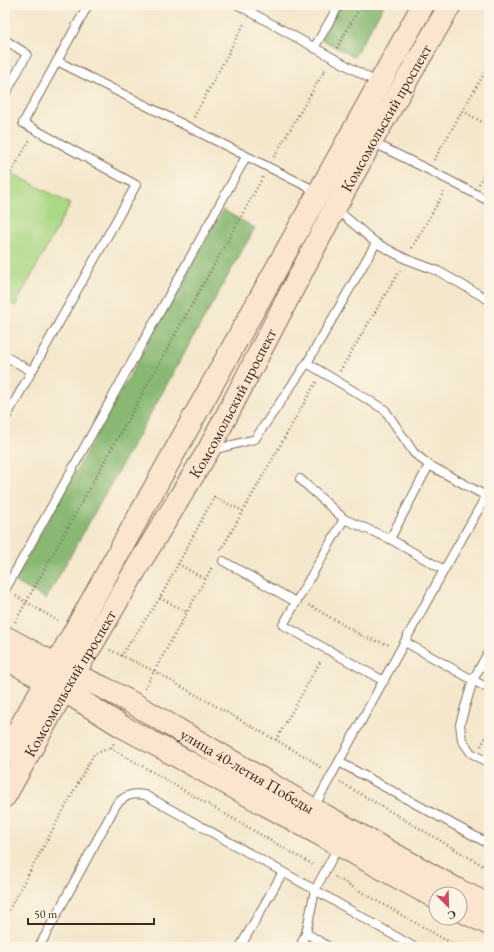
<svg xmlns="http://www.w3.org/2000/svg" width="494" height="952" font-family="'EB Garamond',serif">
<style>
.green{fill:#abd885;stroke:#738152}
.forest{fill:#88b872;stroke:#627148}
.lines{fill:none;stroke-linecap:round;stroke-linejoin:round}
.lane-casing{stroke:#7c6c5b;stroke-width:10}
.secondary-casing{stroke:#7c6c5b;stroke-width:24}
.path{stroke:#7c6c5b;stroke-width:2.5;stroke-dasharray:1 3;stroke-linecap:butt}
.lane{stroke:#fff;stroke-width:8}
.secondary{stroke:#fbe5cf;stroke-width:22}
.labels{text-anchor:middle;dominant-baseline:central;stroke-width:3.5;stroke-linejoin:round;paint-order:stroke}
.street-label{font-size:16px;fill:#3b2a1e;stroke:#fcf5e5}
</style>
<rect width="100%" height="100%" fill="#fcf5e5"/>
<filter id="ink" filterUnits="userSpaceOnUse"><feTurbulence type="fractalNoise" baseFrequency=".025" numOctaves="2"/><feDisplacementMap in="SourceGraphic" scale="8" xChannelSelector="R" yChannelSelector="G"/><feConvolveMatrix kernelMatrix="1 2 1 2 8 2 1 2 1" color-interpolation-filters="sRGB"/></filter>
<filter id="wash" filterUnits="userSpaceOnUse"><feTurbulence type="fractalNoise" baseFrequency=".012" numOctaves="4" result="noise"/><feDisplacementMap in="SourceGraphic" scale="16" xChannelSelector="R" yChannelSelector="G"/><feGaussianBlur stdDeviation="0.9" result="paint"/><feColorMatrix in="noise" values="0 0 0 0 0 0 0 0 0 0 0 0 0 0 0 0 0 1.4 0 .05"/><feComposite in="paint" operator="in"/></filter>
<g filter="url(#wash)">
<rect width="100%" height="100%" fill="#f4e7cc"/>
<path class="green" d="M12 173 70 204 15 306 5 300V185Z"/>
<g class="forest">
<path d="M340 5H384L354 57 321 39Z"/>
<path d="M223 210 255 228 46 599 14 581Z"/>
</g>
</g>
<g filter="url(#ink)">
<g class="lines">
<g class="lane-casing">
<g id="lane">
<path d="M238 5 378 83"/>
<path d="M5 40 27 54 5 95"/>
<path d="M314 48 339 5"/>
<path d="M57 61 318 192"/>
<path d="M372 142 429 170 489 201"/>
<path d="M336 209 376 243 406 259 438 271 489 300"/>
<path d="M5 356 31 371"/>
<path d="M307 363 385 410 414 453 429 465 390 539"/>
<path d="M5 419 136 185 23 123 88 5"/>
<path d="M213 450 255 439 307 363 376 243"/>
<path d="M429 465 486 496"/>
<path d="M300 479 344 519"/>
<path d="M223 561 296 602"/>
<path d="M5 590 246 157"/>
<path d="M405 642 489 689"/>
<path d="M489 651 473 680 460 724 462 740 471 753 489 763"/>
<path d="M384 681 283 625 344 519 390 539 444 570"/>
<path d="M339 762 489 844"/>
<path d="M313 809 444 570 489 491"/>
<path d="M306 933 329 947"/>
<path d="M39 947 116 805C125 795 132 793 145 795L315 890 414 947"/>
<path d="M240 947 283 872"/>
<path d="M300 947 306 933 315 890 339 845"/>
</g>
</g>
<g class="secondary-casing">
<g id="secondary">
<path id="s1" d="M5 637 73 674 104 688 136 705 313 809 460 891 489 905"/>
<path d="M5 658 63 690 123 727 153 743 436 898"/>
<path d="M5 754 85 613 423 5"/>
<path id="s2" d="M5 796 73 674 94 641 139 564 208 451 335 208 371 142 450 5"/>
<path d="M460 910 489 924"/>
</g>
</g>
<g class="path">
<path d="M337 48 361 5"/>
<path d="M463 111 489 126"/>
<path d="M194 117 245 22"/>
<path d="M274 157 326 68"/>
<path d="M434 160 489 65"/>
<path d="M5 183 30 140"/>
<path d="M479 184 489 165"/>
<path d="M412 248 444 192"/>
<path d="M340 371 400 270"/>
<path d="M221 550 316 382"/>
<path d="M178 564 205 579"/>
<path d="M16 596 58 621"/>
<path d="M160 598 187 612"/>
<path d="M309 605 364 637 390 645"/>
<path d="M15 622 263 177"/>
<path d="M110 650 154 671 311 760 321 768"/>
<path d="M121 656 160 598 214 497 243 511"/>
<path d="M145 688 212 567"/>
<path d="M276 740 321 660"/>
<path d="M481 746 489 732"/>
<path d="M111 748 315 866"/>
<path d="M340 782 489 869"/>
<path d="M335 877 458 947"/>
<path d="M5 917 94 754 111 748 114 743"/>
</g>
<use href="#lane" class="lane"/>
<use href="#secondary" class="secondary"/>
</g>
</g>
<g class="labels">
<g class="street-label">
<text stroke="none"><textPath href="#s2" startOffset="778">Комсомольский проспект</textPath></text>
<text stroke="none"><textPath href="#s2" startOffset="454">Комсомольский проспект</textPath></text>
<text stroke="none"><textPath href="#s2" startOffset="130">Комсомольский проспект</textPath></text>
<text stroke="none"><textPath href="#s1" startOffset="277">улица 40-летия Победы</textPath></text>
</g>
</g>
<rect width="494" height="952" fill="none" stroke="#fcf5e5" stroke-width="20"/>
<g transform="translate(448 906) rotate(157)"><circle r="19" fill="#fcf5e5" stroke="#afa495"/>
<path d="M0-3L7 15L0 10L-7 15Z" fill="#d1495b"/>
<text y="-6" font-size="11" font-weight="bold" text-anchor="middle" fill="#3b2a1e">С</text>
</g>
<path d="M28 918v6h126v-6" fill="none" stroke="#3b2a1e" stroke-width="2"/>
<text x="34" y="918" font-size="12" fill="#3b2a1e" stroke="#fcf5e5" stroke-width="3" paint-order="stroke">50 m</text>
</svg>
